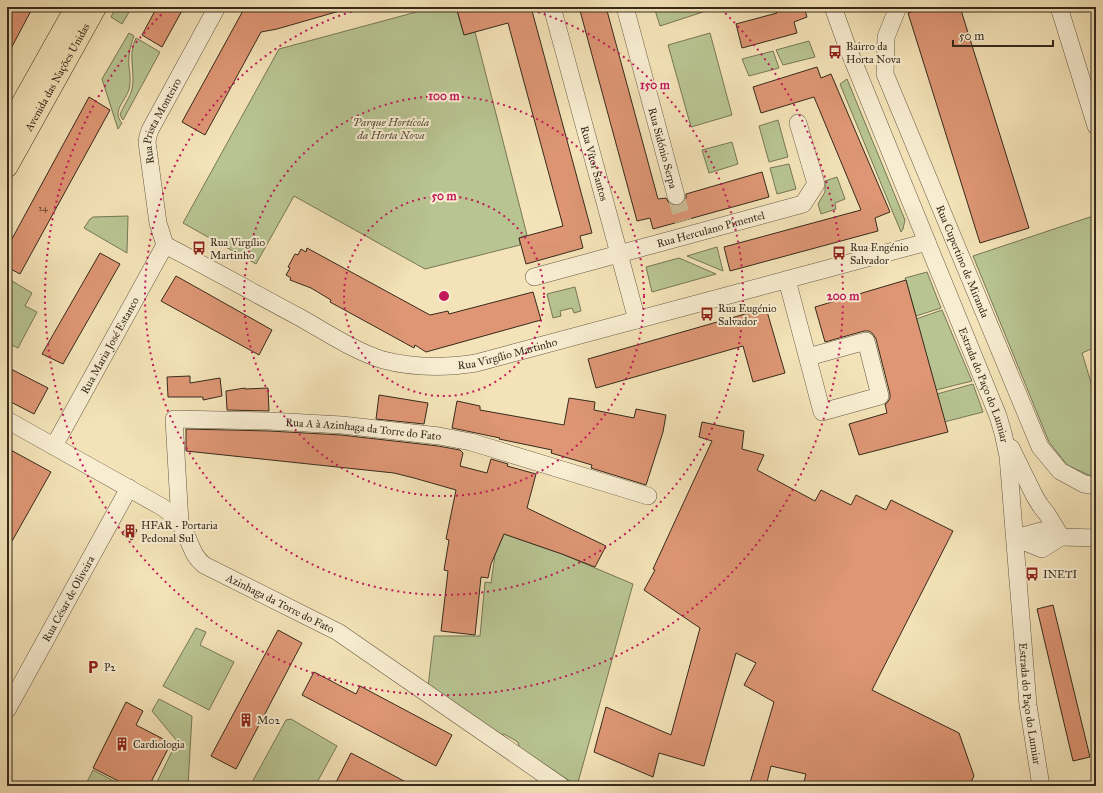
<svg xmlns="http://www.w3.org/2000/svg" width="1103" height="793" font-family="'IM FELL Great Primer',serif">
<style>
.green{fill:#b8c492;stroke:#777757}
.building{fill:#de9674;stroke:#362a1c}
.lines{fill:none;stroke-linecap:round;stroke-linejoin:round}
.minor-tunnel{stroke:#cebe99;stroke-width:17;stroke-dasharray:17 8;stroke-linecap:butt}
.minor-casing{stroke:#665843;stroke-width:18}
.major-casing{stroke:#362a1c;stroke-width:22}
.minor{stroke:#f8edd1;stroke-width:17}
.major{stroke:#f4e3b8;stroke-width:21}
.ring{fill:none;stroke:#c2185b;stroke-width:2;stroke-dasharray:2 4}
.labels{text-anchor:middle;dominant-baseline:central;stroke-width:4;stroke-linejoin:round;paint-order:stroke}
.number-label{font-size:9px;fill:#604532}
.poi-label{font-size:11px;fill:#362a1c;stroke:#f8edd1;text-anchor:start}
.street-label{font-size:11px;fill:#362a1c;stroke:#f8edd1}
.park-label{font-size:11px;font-style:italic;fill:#56503a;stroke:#f8edd1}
.centre{fill:#c2185b;stroke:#f8edd1;stroke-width:2}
.ring-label{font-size:12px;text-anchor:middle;font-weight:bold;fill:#c2185b;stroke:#f8edd1;stroke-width:4;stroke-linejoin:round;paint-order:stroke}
</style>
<rect width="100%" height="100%" fill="#f4e3b8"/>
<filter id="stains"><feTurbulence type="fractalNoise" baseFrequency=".005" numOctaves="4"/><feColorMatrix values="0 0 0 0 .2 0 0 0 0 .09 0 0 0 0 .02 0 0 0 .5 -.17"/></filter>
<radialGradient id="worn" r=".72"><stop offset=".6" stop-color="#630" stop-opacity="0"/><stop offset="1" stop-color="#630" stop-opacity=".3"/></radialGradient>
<g class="green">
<path d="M116 7H132L122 24 111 17Z"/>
<path d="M435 7H456L464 35 475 32 527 235 519 238 520 245 425 269 294 196 256 264 183 223 279 49Z"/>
<path d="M654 7H701L703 12 660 26Z"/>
<path d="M129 33 134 36C130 46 128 56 129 67 130 75 131 81 129 89 126 101 111 111 122 123L118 129 102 79Z"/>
<path d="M710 33 732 115 691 127 668 45Z"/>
<path d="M136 38 160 52 123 120 120 115C123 106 130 98 132 89 136 72 127 56 136 38Z"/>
<path d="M809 41 815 57 783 65 776 50Z"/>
<path d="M773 51 779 68 749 76 742 59Z"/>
<path d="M847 79 905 220 903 229 901 232 840 84Z"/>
<path d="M778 120 788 157 769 162 759 126Z"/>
<path d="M732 142 738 164 709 173 702 150Z"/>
<path d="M789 164 796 189 777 194 770 168Z"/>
<path d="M837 177 845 199 835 203 836 209 821 214 818 204 825 192V181Z"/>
<path d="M1096 215V347L1082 353 1096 399V477H1093L1067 465 1049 442 973 256Z"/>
<path d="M128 216 127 253 84 228 90 219 93 217Z"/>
<path d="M717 247 723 271 687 256Z"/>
<path d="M679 258 716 274 652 292 646 267Z"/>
<path d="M927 272 941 308 916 316 905 278Z"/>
<path d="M7 278 32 293 25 306 37 312 18 348 7 343Z"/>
<path d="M575 287 581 311 574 313 572 308 560 311 561 316 553 318 547 294Z"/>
<path d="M942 310 972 381 936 390 916 319Z"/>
<path d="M973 384 983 412 944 422 937 394Z"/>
<path d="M504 534 562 554 633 584 577 786 519 747 518 742 504 734 500 735 428 687 434 636H480L485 582 491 583 495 555Z"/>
<path d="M196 628 206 632 200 645 234 662 209 710 163 686Z"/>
<path d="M159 699 192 716 188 786H155L177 741 152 711Z"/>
<path d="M291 719 337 746 315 786H250L286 720Z"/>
<path d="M93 770 123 786H85Z"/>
</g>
<g class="building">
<path d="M7 7H33L7 56Z"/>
<path d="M157 7H184L162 47 142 35Z"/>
<path d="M245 7H343V10L277 29 261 32 205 135 182 122Z"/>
<path d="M466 7H531L592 233 580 236 583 248 526 264 519 238 563 226 508 23 464 35 457 10Z"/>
<path d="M579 7H606L658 199 666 198 669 203 674 206H678L683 203 686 198V194L762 172 769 197 653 229 650 218 637 221Z"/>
<path d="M775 7H804L807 17 794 22 797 33 742 48 736 24 777 13Z"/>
<path d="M927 7H960L1029 228 980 243 908 13Z"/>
<path d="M817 67 821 78 831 74 890 212 875 218 878 231 730 271 724 247 861 210 814 97 761 113 753 87Z"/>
<path d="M89 97 110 110 20 274 7 267V248Z"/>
<path d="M307 248 430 315 448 311 449 314 464 310 533 292 541 320 426 352 415 345 414 348 330 302 331 300 311 288 290 280 291 278 286 275 290 268 288 267 295 254 298 255 301 249 306 252Z"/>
<path d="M100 253 120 264 63 364 42 354Z"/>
<path d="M176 276 210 295 272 330 259 355 161 301Z"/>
<path d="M906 280 948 432 859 455 849 424 887 413 885 404 887 403 890 398V394L876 339 873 334 869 331H864L825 342 815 307Z"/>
<path d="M766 308 785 373 753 382 743 346 596 388 588 359Z"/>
<path d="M7 367 48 388 34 414 7 400Z"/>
<path d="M190 376V383L220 378 222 396 203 400V397H168L167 377Z"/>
<path d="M245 388V389L268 388 269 411 227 410 226 391Z"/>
<path d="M379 395 428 403 424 424 376 419Z"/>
<path d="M569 398 595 402 594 410 634 418 636 409 666 415 663 432 646 485 591 468 592 465 551 453 552 450 499 439 500 438 452 428 457 401 480 406V410L564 425Z"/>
<path d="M702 422 744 431 742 449 764 455 757 470 815 501 821 490 851 505 856 495 886 510 891 500 953 531 872 690 959 733 974 776 969 786H803L806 774 771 766 766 786H749L774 702 744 685 756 663 736 653 704 766 659 753 653 777 594 752 606 707 671 735 700 628 644 590 655 570 653 569 712 441 699 437Z"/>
<path d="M186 429 269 431 341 435 438 446 460 450 463 453 460 466 487 473 491 459 508 464 507 466 536 474 527 508 606 546 595 567 562 554 504 534 491 564 488 578 481 577 475 635 441 631 448 571 444 570 449 540 446 539 456 490 414 478 394 473 186 451Z"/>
<path d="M7 448 51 472 7 550Z"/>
<path d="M128 525 137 530 132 540 122 534Z"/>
<path d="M1053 605 1090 757 1073 761 1037 609Z"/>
<path d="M278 630 302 643 236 769 211 756Z"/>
<path d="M314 672 356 694 360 686 452 735 436 766 302 695Z"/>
<path d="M126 702 143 711 136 725 171 743 149 786H128L93 768Z"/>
<path d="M351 753 389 773 413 786H334Z"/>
</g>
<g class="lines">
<path class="minor-tunnel" d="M676 196 683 221"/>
<g class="minor-casing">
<g id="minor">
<path id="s1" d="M552 7 637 320"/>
<path id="s2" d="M625 7 676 196"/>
<path id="s3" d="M833 7 847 46 998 416 1003 433 1008 456 1028 705 1041 786"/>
<path id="s4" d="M898 7 886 37 885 74 1040 447 1060 471 1084 484 1096 486"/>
<path d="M1059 7 1096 126"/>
<path id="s5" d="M165 245C210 268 254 293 299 317 326 332 354 351 383 360 414 368 445 368 476 363L927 242"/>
<path id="s6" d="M165 245 158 223 147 142 148 136 150 130 217 7"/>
<path id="s7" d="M534 277 803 204 816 184 798 123"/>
<path d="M787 280 822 412 880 396 866 341 808 357"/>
<path id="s8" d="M7 420 162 507C173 514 181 523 186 535 192 547 193 556 204 565L338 632 561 786"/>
<path id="s9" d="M54 446 165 245"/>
<path d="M1011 448 1034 495 1040 505 1047 514 1061 537"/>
<path id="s10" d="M180 523 174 419 269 421 342 425 439 436 471 442 648 496"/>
<path d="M1015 538 1041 531 1061 537 1096 538"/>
<path d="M1015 538 1042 549 1061 537"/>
<path id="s11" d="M7 710 129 488"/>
</g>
</g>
<g class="major-casing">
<g id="major">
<path d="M7 130 76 7"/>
<path id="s12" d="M7 167 96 7"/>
</g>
</g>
<use href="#minor" class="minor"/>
<use href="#major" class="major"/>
</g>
<g class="ring">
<circle cx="444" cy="296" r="100"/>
<circle cx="444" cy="296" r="200"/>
<path d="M521 7A299 299 0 1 1 367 7"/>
<path d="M721 9A399 399 0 1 1 167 9"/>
</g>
<defs>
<g id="bus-bare" transform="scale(1.08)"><path d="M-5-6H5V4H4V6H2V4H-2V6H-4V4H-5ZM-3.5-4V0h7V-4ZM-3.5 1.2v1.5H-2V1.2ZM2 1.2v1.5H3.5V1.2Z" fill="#8f2418" stroke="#f8edd1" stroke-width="2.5" paint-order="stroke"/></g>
<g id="building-bare" transform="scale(1.08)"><path d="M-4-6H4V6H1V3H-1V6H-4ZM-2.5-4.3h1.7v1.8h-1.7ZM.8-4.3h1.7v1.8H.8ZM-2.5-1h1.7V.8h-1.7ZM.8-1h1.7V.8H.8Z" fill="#8f2418" stroke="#f8edd1" stroke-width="2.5" paint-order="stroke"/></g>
<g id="parking-bare" transform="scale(1.08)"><path d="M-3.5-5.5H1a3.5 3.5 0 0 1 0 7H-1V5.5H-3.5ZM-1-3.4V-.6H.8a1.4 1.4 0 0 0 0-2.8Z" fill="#8f2418" stroke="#f8edd1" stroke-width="2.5" paint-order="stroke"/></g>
</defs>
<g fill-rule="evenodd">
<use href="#bus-bare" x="835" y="52"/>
<use href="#bus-bare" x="199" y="248"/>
<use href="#bus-bare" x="839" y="253"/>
<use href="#bus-bare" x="707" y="314"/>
<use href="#building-bare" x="130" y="531"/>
<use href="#bus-bare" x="1032" y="574"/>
<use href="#parking-bare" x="93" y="667"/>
<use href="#building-bare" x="246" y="720"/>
<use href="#building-bare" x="122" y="744"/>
</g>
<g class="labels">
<g class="number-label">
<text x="43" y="207">24</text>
</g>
<g class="poi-label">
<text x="846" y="46">Bairro da<tspan x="846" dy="13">Horta Nova</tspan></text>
<text x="210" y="242">Rua Virgílio<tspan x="210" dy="13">Martinho</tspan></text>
<text x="850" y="247">Rua Engénio<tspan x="850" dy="13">Salvador</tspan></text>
<text x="718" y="308">Rua Eugénio<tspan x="718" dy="13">Salvador</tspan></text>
<text x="141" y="525">HFAR - Portaria<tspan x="141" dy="13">Pedonal Sul</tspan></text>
<text x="1043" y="574">INETI</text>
<text x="104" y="667">P2</text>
<text x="257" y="720">M02</text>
<text x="133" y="744">Cardiologia</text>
</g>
<g class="street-label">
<text stroke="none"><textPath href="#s12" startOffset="103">Avenida das Nações Unidas</textPath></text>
<text stroke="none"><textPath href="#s6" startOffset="129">Rua Prista Monteiro</textPath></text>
<text stroke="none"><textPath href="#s2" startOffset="146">Rua Sidónio Serpa</textPath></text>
<text stroke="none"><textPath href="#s1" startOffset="162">Rua Vítor Santos</textPath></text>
<text stroke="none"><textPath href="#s7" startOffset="183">Rua Herculano Pimentel</textPath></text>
<text stroke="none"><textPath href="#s4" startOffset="272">Rua Cupertino de Miranda</textPath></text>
<text stroke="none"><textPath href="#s9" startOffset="115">Rua Maria José Estanco</textPath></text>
<text stroke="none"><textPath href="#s5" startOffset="373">Rua Virgílio Martinho</textPath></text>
<text stroke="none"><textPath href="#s3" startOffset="407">Estrada do Paço do Lumiar</textPath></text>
<text stroke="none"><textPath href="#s10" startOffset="294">Rua A à Azinhaga da Torre do Fato</textPath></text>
<text stroke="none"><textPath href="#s11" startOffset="127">Rua César de Oliveira</textPath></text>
<text stroke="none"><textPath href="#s8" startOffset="336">Azinhaga da Torre do Fato</textPath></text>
<text stroke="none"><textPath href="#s3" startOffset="731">Estrada do Paço do Lumiar</textPath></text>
</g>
<g class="park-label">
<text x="391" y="122">Parque Hortícola<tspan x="391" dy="13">da Horta Nova</tspan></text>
</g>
</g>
<circle cx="444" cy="296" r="6" class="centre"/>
<g class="ring-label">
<text x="655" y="89">150 m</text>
<text x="444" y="100">100 m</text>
<text x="444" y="200">50 m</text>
<text x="843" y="300">200 m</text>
</g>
<rect width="1103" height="793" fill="none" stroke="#f4e3b8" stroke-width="24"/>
<rect x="8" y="8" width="1087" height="777" fill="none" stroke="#362a1c" stroke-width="2"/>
<rect x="12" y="12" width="1079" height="769" fill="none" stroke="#362a1c"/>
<path d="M953 40v6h100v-6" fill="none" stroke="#362a1c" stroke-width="2"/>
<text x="959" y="40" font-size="12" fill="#362a1c" stroke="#f8edd1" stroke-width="3" paint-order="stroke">50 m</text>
<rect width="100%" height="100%" filter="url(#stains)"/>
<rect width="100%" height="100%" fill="url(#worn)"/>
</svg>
